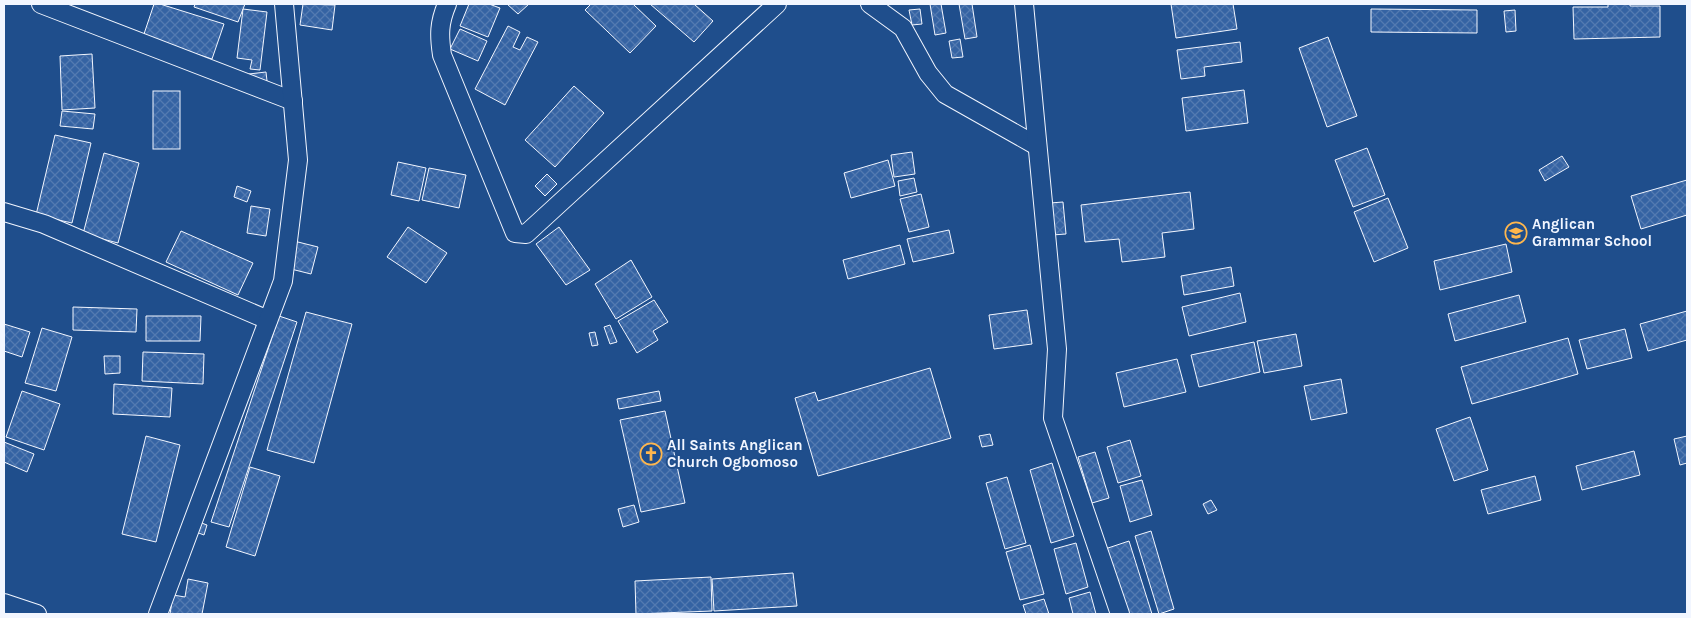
<svg xmlns="http://www.w3.org/2000/svg" width="1691" height="618" font-family="Karla,sans-serif">
<style>
.building{fill:url(#building-cross-hatch);stroke:#f2f6ff}
.lines{fill:none;stroke-linecap:round;stroke-linejoin:round}
.minor-casing{stroke:#f2f6ff;stroke-width:20}
.minor{stroke:#1f4e8c;stroke-width:18}
.labels{text-anchor:middle;dominant-baseline:central;stroke-width:4;stroke-linejoin:round;paint-order:stroke}
.poi-label{font-size:15px;font-weight:bold;fill:#f2f6ff;stroke:#1f4e8c;text-anchor:start}
</style>
<defs>
<pattern id="building-cross-hatch" width="8" height="8" patternUnits="userSpaceOnUse" patternTransform="scale(1.25)"><rect width="8" height="8" fill="#3563a3"/><path d="M0 0l8 8M0 8l8-8" fill="none" stroke="#537ab1"/></pattern>
</defs>
<rect width="100%" height="100%" fill="#1f4e8c"/>
<g class="building">
<path d="M154 4H160L224 24 212 59 143 37Z"/>
<path d="M195 4H245L238 22 194 7Z"/>
<path d="M303 4 335 5 332 30 300 25Z"/>
<path d="M469 4H489L500 8 488 37 460 26Z"/>
<path d="M507 4H529L518 14Z"/>
<path d="M591 4H633L656 26 630 53 585 10Z"/>
<path d="M650 4H694L713 21 694 42Z"/>
<path d="M930 4H941L946 33 935 35Z"/>
<path d="M959 4H972L977 37 965 39Z"/>
<path d="M1171 4H1233L1237 29 1176 38Z"/>
<path d="M1608 4H1630V6H1660V37L1574 39 1573 7H1608Z"/>
<path d="M243 9 267 12 260 70 250 69 252 60 237 58Z"/>
<path d="M920 9 922 24 912 25 909 10Z"/>
<path d="M1371 9 1477 10V33L1371 32Z"/>
<path d="M1515 10 1516 31 1506 32 1504 11Z"/>
<path d="M508 26 520 32 513 47 520 50 527 37 538 42 505 105 475 89Z"/>
<path d="M460 29 487 41 478 61 450 49Z"/>
<path d="M1328 37 1357 116 1327 127 1299 48Z"/>
<path d="M960 39 963 57 952 58 949 41Z"/>
<path d="M1240 42 1242 62 1204 67 1205 76 1181 79 1177 50Z"/>
<path d="M92 54 95 108 62 110 60 56Z"/>
<path d="M266 72 267 81 250 83 249 74Z"/>
<path d="M574 86 604 113 555 167 525 140Z"/>
<path d="M1244 90 1248 123 1186 131 1182 98Z"/>
<rect x="153" y="91" width="27" height="58"/>
<path d="M62 111 95 114 93 129 60 126Z"/>
<path d="M55 135 91 143 72 223 36 215Z"/>
<path d="M1367 148 1385 195 1353 207 1335 160Z"/>
<path d="M912 152 915 174 894 177 891 155Z"/>
<path d="M104 153 139 163 118 243 83 234Z"/>
<path d="M1562 156 1569 167 1545 181 1539 170Z"/>
<path d="M888 160 895 186 851 198 844 173Z"/>
<path d="M398 162 426 168 419 201 391 195Z"/>
<path d="M429 168 466 175 459 208 422 200Z"/>
<path d="M547 174 557 184 545 196 535 186Z"/>
<path d="M914 178 917 192 900 196 898 181Z"/>
<path d="M1687 180V215L1641 229 1631 196Z"/>
<path d="M237 186 251 191 247 202 234 197Z"/>
<path d="M1190 192 1194 229 1162 233 1165 257 1122 262 1119 239 1085 242 1081 205Z"/>
<path d="M921 194 929 227 909 232 900 199Z"/>
<path d="M1388 198 1408 248 1374 262 1354 212Z"/>
<path d="M1063 202 1066 234 1052 235 1050 203Z"/>
<path d="M251 206 270 209 266 236 247 233Z"/>
<path d="M408 227 447 253 426 283 387 257Z"/>
<path d="M559 227 590 270 566 285 536 244Z"/>
<path d="M949 230 954 253 913 262 907 239Z"/>
<path d="M181 231 253 263 238 295 166 262Z"/>
<path d="M294 241 318 247 311 274 287 268Z"/>
<path d="M1506 244 1512 272 1440 290 1434 261Z"/>
<path d="M900 245 905 264 848 279 843 260Z"/>
<path d="M631 260 652 297 616 319 595 284Z"/>
<path d="M1231 267 1234 286 1184 295 1181 276Z"/>
<path d="M1240 293 1246 322 1189 336 1182 307Z"/>
<path d="M1519 295 1526 322 1455 341 1448 314Z"/>
<path d="M654 300 668 322 653 331 658 340 637 353 618 321Z"/>
<path d="M73 307 137 309 136 332 73 330Z"/>
<path d="M1027 310 1032 344 994 349 989 315Z"/>
<path d="M1687 311V340L1648 351 1640 324Z"/>
<path d="M306 312 352 324 314 463 267 450Z"/>
<path d="M146 316H201L200 341H146Z"/>
<path d="M279 316 297 322 229 527 211 522Z"/>
<path d="M4 324 30 332 22 357 4 351Z"/>
<path d="M610 325 617 342 610 344 604 327Z"/>
<path d="M42 328 72 337 56 391 25 383Z"/>
<path d="M1625 329 1632 358 1587 369 1579 340Z"/>
<path d="M595 332 598 345 592 346 589 333Z"/>
<path d="M1296 334 1302 366 1264 373 1257 341Z"/>
<path d="M1568 338 1578 374 1472 404 1461 367Z"/>
<path d="M1254 342 1260 372 1199 387 1191 355Z"/>
<path d="M143 352 204 354 203 384 142 381Z"/>
<path d="M104 356H120V373L105 374Z"/>
<path d="M1177 359 1186 392 1124 407 1116 373Z"/>
<path d="M930 368 951 438 818 476 795 398 815 392 818 401Z"/>
<path d="M1341 379 1347 413 1311 420 1304 386Z"/>
<path d="M114 384 172 388 170 417 113 414Z"/>
<path d="M22 391 60 404 44 450 6 437Z"/>
<path d="M659 391 661 401 619 409 617 399Z"/>
<path d="M665 411 685 503 641 512 620 420Z"/>
<path d="M1470 417 1488 470 1454 481 1436 429Z"/>
<path d="M990 434 993 445 982 447 979 436Z"/>
<path d="M146 436 180 445 156 542 122 534Z"/>
<path d="M1687 436V463L1680 465 1674 439Z"/>
<path d="M1130 440 1141 476 1118 483 1107 447Z"/>
<path d="M4 442 34 454 27 472 4 462Z"/>
<path d="M1634 451 1640 475 1582 490 1576 466Z"/>
<path d="M1095 452 1109 498 1092 503 1078 457Z"/>
<path d="M1052 463 1074 536 1051 543 1030 470Z"/>
<path d="M250 467 280 476 255 556 226 547Z"/>
<path d="M1535 476 1541 500 1488 514 1481 490Z"/>
<path d="M1007 477 1026 543 1005 549 986 483Z"/>
<path d="M1142 480 1152 515 1130 522 1120 486Z"/>
<path d="M1211 500 1217 510 1208 514 1203 504Z"/>
<path d="M634 505 639 522 623 527 618 509Z"/>
<path d="M199 522 207 525 204 535 196 532Z"/>
<path d="M1151 531 1174 609 1159 614 1135 536Z"/>
<path d="M1129 541 1152 614H1126L1105 549Z"/>
<path d="M1076 543 1088 587 1066 594 1054 549Z"/>
<path d="M1030 545 1044 594 1020 600 1006 552Z"/>
<path d="M793 573 797 606 714 611 712 579Z"/>
<path d="M711 577 712 611 636 614 635 581Z"/>
<path d="M188 579 208 583 202 614H170L173 595 185 597Z"/>
<path d="M1090 592 1096 614H1073L1069 598Z"/>
<path d="M1044 599 1049 614H1026L1023 605Z"/>
</g>
<g class="lines">
<g class="minor-casing">
<g id="minor">
<path d="M41 4 293 101"/>
<path d="M447 4C439 23 439 35 442 55L515 233 526 234 777 4"/>
<path d="M870 4 903 28 928 73 945 94 1037 146"/>
<path d="M1024 4 1057 349 1053 418 1120 614"/>
<path d="M4 212 44 224 268 320"/>
<path d="M4 603 37 614"/>
<path d="M158 614 283 281 298 160 284 4"/>
</g>
</g>
<use href="#minor" class="minor"/>
</g>
<defs>
<g id="university-ring" transform="scale(1.125)"><circle r="9.5" fill="#1f4e8c" stroke="#ffb74d" stroke-width="1.5"/><path d="M0-5L7-2L0 1L-7-2ZM-4 1L0 2.5L4 1V4Q0 6-4 4Z" fill="#ffb74d"/></g>
<g id="church-ring" transform="scale(1.125)"><circle r="9.5" fill="#1f4e8c" stroke="#ffb74d" stroke-width="1.5"/><path d="M-1.2-6h2.4v3.5h3.3v2.4h-3.3V6h-2.4V-.1h-3.3v-2.4h3.3Z" fill="#ffb74d"/></g>
</defs>
<g fill-rule="evenodd">
<use href="#university-ring" x="1516" y="233"/>
<use href="#church-ring" x="651" y="454"/>
</g>
<g class="labels">
<g class="poi-label">
<text x="1532" y="224">Anglican<tspan x="1532" dy="17">Grammar School</tspan></text>
<text x="667" y="445">All Saints Anglican<tspan x="667" dy="17">Church Ogbomoso</tspan></text>
</g>
</g>
<rect width="1691" height="618" fill="none" stroke="#f2f6ff" stroke-width="10"/>
</svg>
